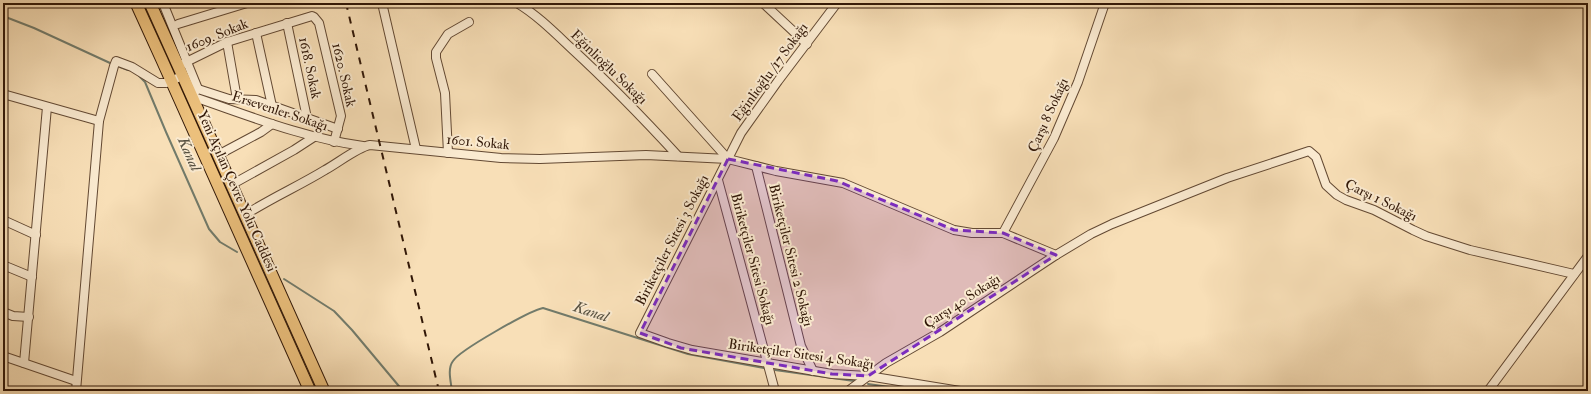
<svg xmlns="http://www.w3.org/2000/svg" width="1591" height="394" font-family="'IM FELL Double Pica',serif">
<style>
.green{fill:#b9c291;stroke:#756c4c}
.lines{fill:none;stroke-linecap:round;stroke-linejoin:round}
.stream{stroke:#727b6b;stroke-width:2}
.minor-casing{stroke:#634933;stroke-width:10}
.major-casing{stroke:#311707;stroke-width:13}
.minor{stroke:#faead0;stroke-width:8}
.major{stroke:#ecc07c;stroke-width:11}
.rail{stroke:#311707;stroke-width:2;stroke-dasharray:7 7;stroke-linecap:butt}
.marked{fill:#7b2cbf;fill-opacity:0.2;stroke:#7b2cbf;stroke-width:3;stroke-dasharray:8 5;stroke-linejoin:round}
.labels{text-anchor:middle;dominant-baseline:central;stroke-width:4;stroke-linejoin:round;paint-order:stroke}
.street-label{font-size:14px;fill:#311707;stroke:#faead0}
.water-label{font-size:15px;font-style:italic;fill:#575141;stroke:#faead0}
</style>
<rect width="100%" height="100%" fill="#f8dfb7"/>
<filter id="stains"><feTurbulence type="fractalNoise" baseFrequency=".005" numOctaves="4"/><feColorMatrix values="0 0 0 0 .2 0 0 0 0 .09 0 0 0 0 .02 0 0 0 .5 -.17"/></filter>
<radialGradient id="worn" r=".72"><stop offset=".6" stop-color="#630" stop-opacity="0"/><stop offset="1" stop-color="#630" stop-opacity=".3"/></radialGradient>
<g class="green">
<path d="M139 3H143L176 76 172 77Z"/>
<path d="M178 81 299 350 296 352 175 83Z"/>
<path d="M302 356 318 391H314L299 357Z"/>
</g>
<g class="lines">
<g class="stream">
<path d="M3 16 34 28 110 63"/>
<path d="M120 67 128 70"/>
<path d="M139 76 145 82 166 132 209 229 220 242 237 252"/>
<path d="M284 279 334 311 352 330 403 391"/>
<path d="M775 370 854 381"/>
<path d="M868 384 918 391"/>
<path d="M452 391C451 382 447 369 453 361 460 350 529 311 543 308L688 354 764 368"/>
</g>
<g class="minor-casing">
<g id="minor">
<path d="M163 3 198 89"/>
<path d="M382 3 416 149"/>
<path d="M517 3C537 15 554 32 571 48 608 82 644 119 678 156"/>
<path d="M763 3 807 44"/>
<path d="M837 3 778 81 741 133 640 333 668 343 692 350 832 374 868 376 960 391"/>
<path d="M287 23 307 118"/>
<path d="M178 24 247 3"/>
<path d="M256 33 272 106"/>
<path d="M227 42 237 99"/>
<path d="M178 66 227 42 312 16 314 17 319 23 341 116 334 142"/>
<path d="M652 74 728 159"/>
<path d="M3 94 99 121"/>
<path d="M191 96C247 115 303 138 363 146"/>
<path d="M191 96 198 89 229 99 256 100 338 129"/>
<path d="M448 153 445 93 436 58V52L448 34 469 22"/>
<path d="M218 155 261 132 272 124"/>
<path d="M756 166 801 346 813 371"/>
<path d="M718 180 775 391"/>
<path d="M231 185 294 150 314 137"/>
<path d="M245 215C271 198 299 186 325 170 338 163 358 147 370 145L501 158 540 159 646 155 728 159 776 171 843 183 954 230 972 233H1003L1056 255"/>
<path d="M3 220 36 235"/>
<path d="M1003 233 1054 138 1078 82 1105 3"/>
<path d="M3 265 32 277"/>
<path d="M3 312 13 316 29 317"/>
<path d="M3 356 76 381"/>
<path d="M24 363 47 107"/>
<path d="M76 391 99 121 114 66 116 61 132 67 158 83H166L182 76"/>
<path d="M848 391 886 363 940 332 1056 255 1091 234 1112 224 1227 178 1309 151 1316 157 1326 185 1337 195 1346 200 1374 210 1413 230 1426 236 1470 250 1574 274"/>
<path d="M1488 391 1588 256"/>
</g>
</g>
<g class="major-casing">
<g id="major">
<path d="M136 3C195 132 252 262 310 391"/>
<path d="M150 3 324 391"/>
</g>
</g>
<use href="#minor" class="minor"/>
<use href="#major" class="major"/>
<path class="rail" d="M346 3 439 391"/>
</g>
<path class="marked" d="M728 159 837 181 954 230 1003 233 1056 255 868 376 832 374 681 348 640 333Z"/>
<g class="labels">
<g class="street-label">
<text transform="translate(217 35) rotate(-22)">1609. Sokak</text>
<text transform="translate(609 67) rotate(44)">Eğinlioğlu Sokağı</text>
<text transform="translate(310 68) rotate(78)">1618. Sokak</text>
<text transform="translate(770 72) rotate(-54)">Eğinlioğlu /17 Sokağı</text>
<text transform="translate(344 75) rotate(77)">1620. Sokak</text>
<text transform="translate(280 111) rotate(18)">Ersevenler Sokağı</text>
<text transform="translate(1048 115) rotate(-66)">Çarşı 8 Sokağı</text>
<text transform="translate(478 142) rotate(5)">1601. Sokak</text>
<text transform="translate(237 191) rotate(66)">Yeni Açılan Çevre Yolu Caddesi</text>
<text transform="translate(1381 200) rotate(26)">Çarşı 1 Sokağı</text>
<text transform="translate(672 240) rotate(-63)">Biriketçiler Sitesi 3 Sokağı</text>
<text transform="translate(791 255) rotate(76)">Biriketçiler Sitesi 2 Sokağı</text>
<text transform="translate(753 259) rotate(75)">Biriketçiler Sitesi Sokağı</text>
<text transform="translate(962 301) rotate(-33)">Çarşı 40 Sokağı</text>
<text transform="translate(801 354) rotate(8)">Biriketçiler Sitesi 4 Sokağı</text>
</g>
<g class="water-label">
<text transform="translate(189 154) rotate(66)">Kanal</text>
<text transform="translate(591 312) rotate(18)">Kanal</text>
</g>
</g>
<rect width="1591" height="394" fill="none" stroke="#f8dfb7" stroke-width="16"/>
<rect x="4" y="4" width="1583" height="386" fill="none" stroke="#311707" stroke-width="2"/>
<rect x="8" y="8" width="1575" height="378" fill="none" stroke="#311707"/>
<rect width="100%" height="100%" filter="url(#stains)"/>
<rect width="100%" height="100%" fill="url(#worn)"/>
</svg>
